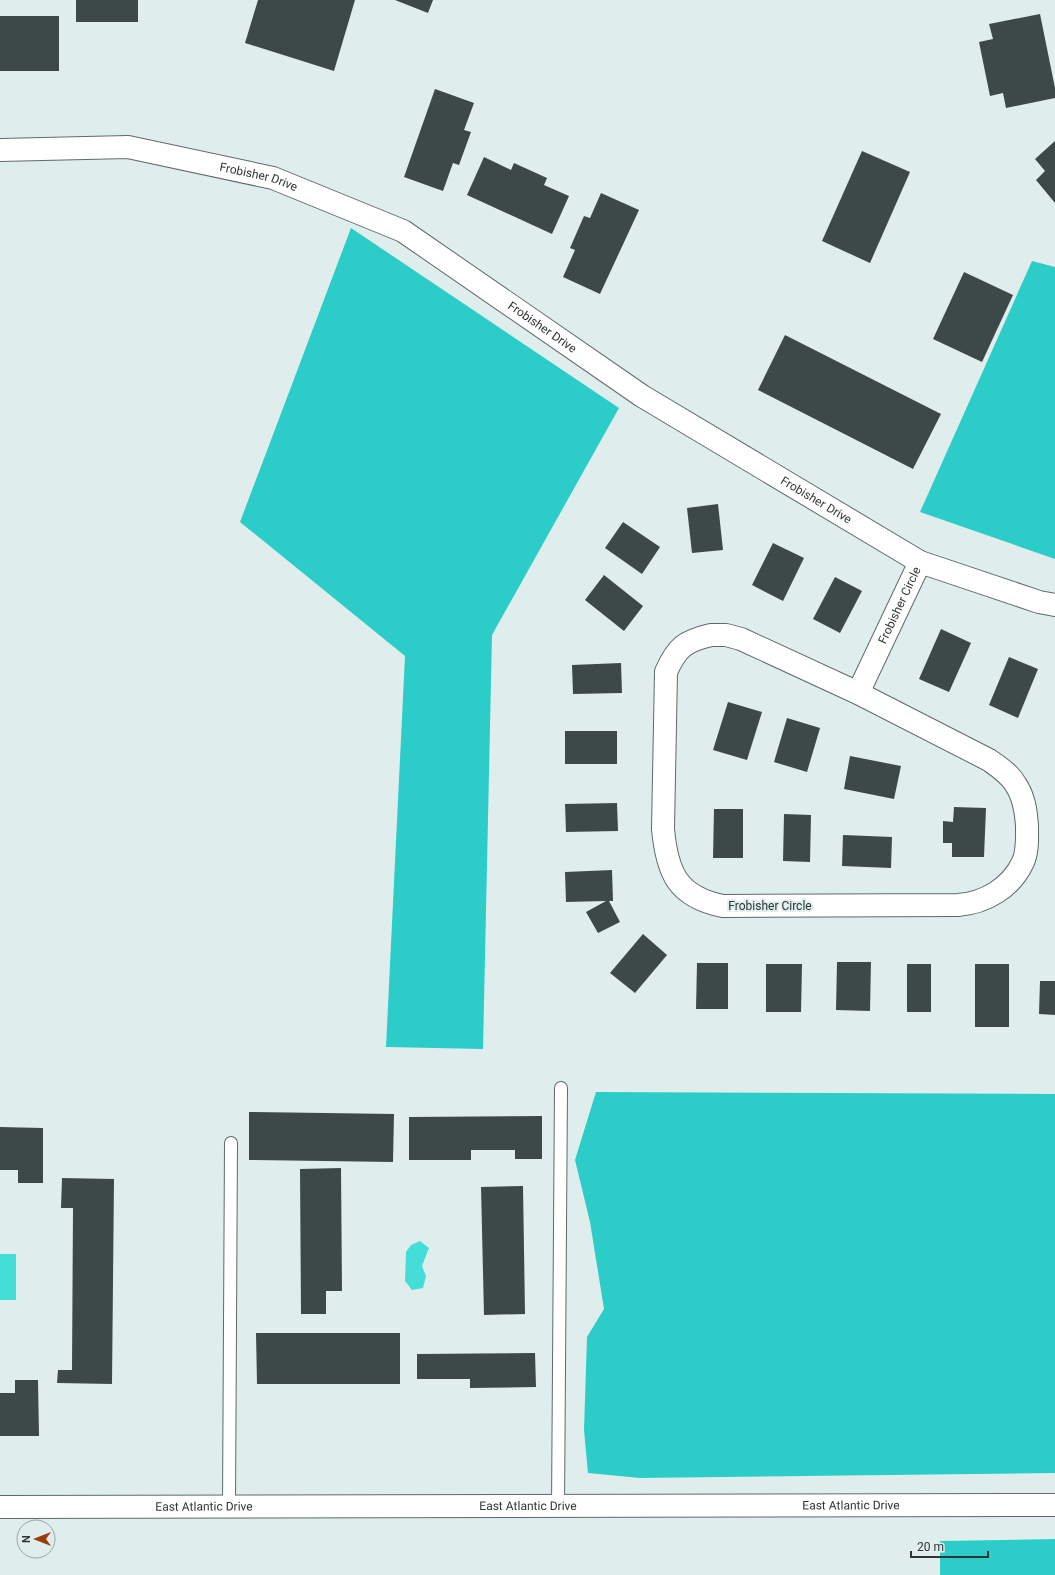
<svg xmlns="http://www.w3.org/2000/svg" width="1055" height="1575" font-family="Roboto,sans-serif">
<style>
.forest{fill:#2ccdc8}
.water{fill:#45ddd7}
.building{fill:#3d4948}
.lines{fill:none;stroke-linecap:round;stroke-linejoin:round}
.lane-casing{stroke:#5d6a69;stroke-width:14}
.street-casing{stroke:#5d6a69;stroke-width:24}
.lane{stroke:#fff;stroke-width:12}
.street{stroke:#fff;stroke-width:22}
.labels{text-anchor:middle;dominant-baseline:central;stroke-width:4;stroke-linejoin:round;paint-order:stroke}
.street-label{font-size:12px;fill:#2f3535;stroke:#dfeeed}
</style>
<rect width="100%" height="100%" fill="#dfeeed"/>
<g class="forest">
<path d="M351 228 619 408 492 635 483 1049 386 1047 405 656 240 522Z"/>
<path d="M1032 261 1055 267V559L920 512Z"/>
<path d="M596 1092 1055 1094V1473L640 1478 588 1473 584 1430 587 1337 604 1309 590 1222 575 1160Z"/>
<path d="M1055 1539V1575H940V1541Z"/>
</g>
<g class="water">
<path d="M420 1241 429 1248 422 1266 426 1276 423 1288 412 1290 405 1281 406 1252 411 1245Z"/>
<rect x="0" y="1254" width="16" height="46"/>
</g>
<g class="building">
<rect x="76" y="0" width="62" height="22"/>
<path d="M258 0H355L334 71 245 43Z"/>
<path d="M395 0H433L428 13Z"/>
<path d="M1040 14 1055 88V98L1006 108 1003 93 990 96 979 42 993 39 989 24Z"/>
<rect x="0" y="16" width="59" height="55"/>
<path d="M435 89 474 103 464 130 471 132 459 165 453 163 443 191 404 177Z"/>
<path d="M1055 141V203L1036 180 1045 171 1035 159Z"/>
<path d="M862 151 910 172 870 263 822 241Z"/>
<path d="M484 157 511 170 514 163 547 178 544 185 569 196 552 234 467 195Z"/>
<path d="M601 193 639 210 600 294 563 277 575 250 570 248 584 216 590 218Z"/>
<path d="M964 272 1013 295 982 362 933 339Z"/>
<path d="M785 335 941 414 913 469 758 390Z"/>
<path d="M718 504 723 550 692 553 687 508Z"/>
<path d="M623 522 660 547 642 574 605 548Z"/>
<path d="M773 543 804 558 783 601 752 585Z"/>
<path d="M604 575 643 606 624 631 585 600Z"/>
<path d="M835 577 862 591 840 633 813 619Z"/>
<path d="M941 629 971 643 949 692 919 679Z"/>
<path d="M1009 657 1038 669 1018 718 989 705Z"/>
<path d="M621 663 622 693 573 694 572 665Z"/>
<path d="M728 702 762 712 747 760 713 750Z"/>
<path d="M787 718 820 728 807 772 774 762Z"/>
<rect x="565" y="731" width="52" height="33"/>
<path d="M850 756 901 766 894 799 844 789Z"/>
<path d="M617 803 618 831 566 832 565 804Z"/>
<path d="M954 807 986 808 984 857H952V843H943V821L953 822Z"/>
<path d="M714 809H743V858H713Z"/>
<path d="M784 814 811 815 810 862 783 861Z"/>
<path d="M843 835 892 837 891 868 842 866Z"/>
<path d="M612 870 613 901H609L620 922 598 933 586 912 606 901 566 902 565 872Z"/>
<path d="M643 934 667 955 635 993 610 973Z"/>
<path d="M837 962H871L870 1011 836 1010Z"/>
<path d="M697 963H728V1009H696Z"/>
<path d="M766 964H802L801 1012H766Z"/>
<rect x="907" y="964" width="24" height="48"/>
<rect x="975" y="964" width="34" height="63"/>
<path d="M1040 981H1055V1015L1039 1014Z"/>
<path d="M249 1112 394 1114 393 1162 249 1160Z"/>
<path d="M542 1116V1159H515V1150H471V1160H409V1117Z"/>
<path d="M0 1127 43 1128V1183H18V1170H0Z"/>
<path d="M341 1168 342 1291H326V1314H301L300 1169Z"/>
<path d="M62 1178 114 1179 112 1384 57 1383 58 1370H72L73 1208H61Z"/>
<path d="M523 1186 525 1314 484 1315 481 1187Z"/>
<path d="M256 1333H400V1384H257Z"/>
<path d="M535 1353 536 1387 470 1388V1379H417V1354Z"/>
<path d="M15 1380H38L39 1436H0V1393H15Z"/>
</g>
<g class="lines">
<g class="lane-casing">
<g id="lane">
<path d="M229 1506 231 1143"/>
<path d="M558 1507 561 1088"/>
</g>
</g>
<g class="street-casing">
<g id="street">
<path id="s1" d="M0 150 128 147 273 178 403 231 642 396 920 562 1039 602 1055 605"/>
<path d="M711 635H726L741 639 858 693 989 760C999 767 1010 774 1016 785 1024 797 1026 811 1027 826 1027 837 1028 851 1023 862 1011 888 985 903 958 905L723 906C677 897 667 872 663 829L666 672C677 647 685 641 711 635Z"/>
<path id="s2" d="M858 693 920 562"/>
<path id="s3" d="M0 1507 1055 1505"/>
</g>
</g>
<use href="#lane" class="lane"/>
<use href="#street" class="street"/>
</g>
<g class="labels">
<g class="street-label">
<text stroke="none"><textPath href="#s1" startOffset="262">Frobisher Drive</textPath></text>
<text stroke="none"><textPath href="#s1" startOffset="586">Frobisher Drive</textPath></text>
<text stroke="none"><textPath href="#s1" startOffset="910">Frobisher Drive</textPath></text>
<text stroke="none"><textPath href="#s2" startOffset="97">Frobisher Circle</textPath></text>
<text x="770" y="906">Frobisher Circle</text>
<text stroke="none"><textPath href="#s3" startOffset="204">East Atlantic Drive</textPath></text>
<text stroke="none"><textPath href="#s3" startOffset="851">East Atlantic Drive</textPath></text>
<text stroke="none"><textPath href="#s3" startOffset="528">East Atlantic Drive</textPath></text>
</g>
</g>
<g transform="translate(36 1539) rotate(270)"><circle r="19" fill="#dfeeed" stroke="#99a4a3"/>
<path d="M0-3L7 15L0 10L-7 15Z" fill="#9f3a09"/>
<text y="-6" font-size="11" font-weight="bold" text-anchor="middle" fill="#2f3535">N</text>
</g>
<path d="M911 1551v6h77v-6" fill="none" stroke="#2f3535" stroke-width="2"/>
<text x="917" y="1551" font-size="12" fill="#2f3535" stroke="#dfeeed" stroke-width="3" paint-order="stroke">20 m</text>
</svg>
